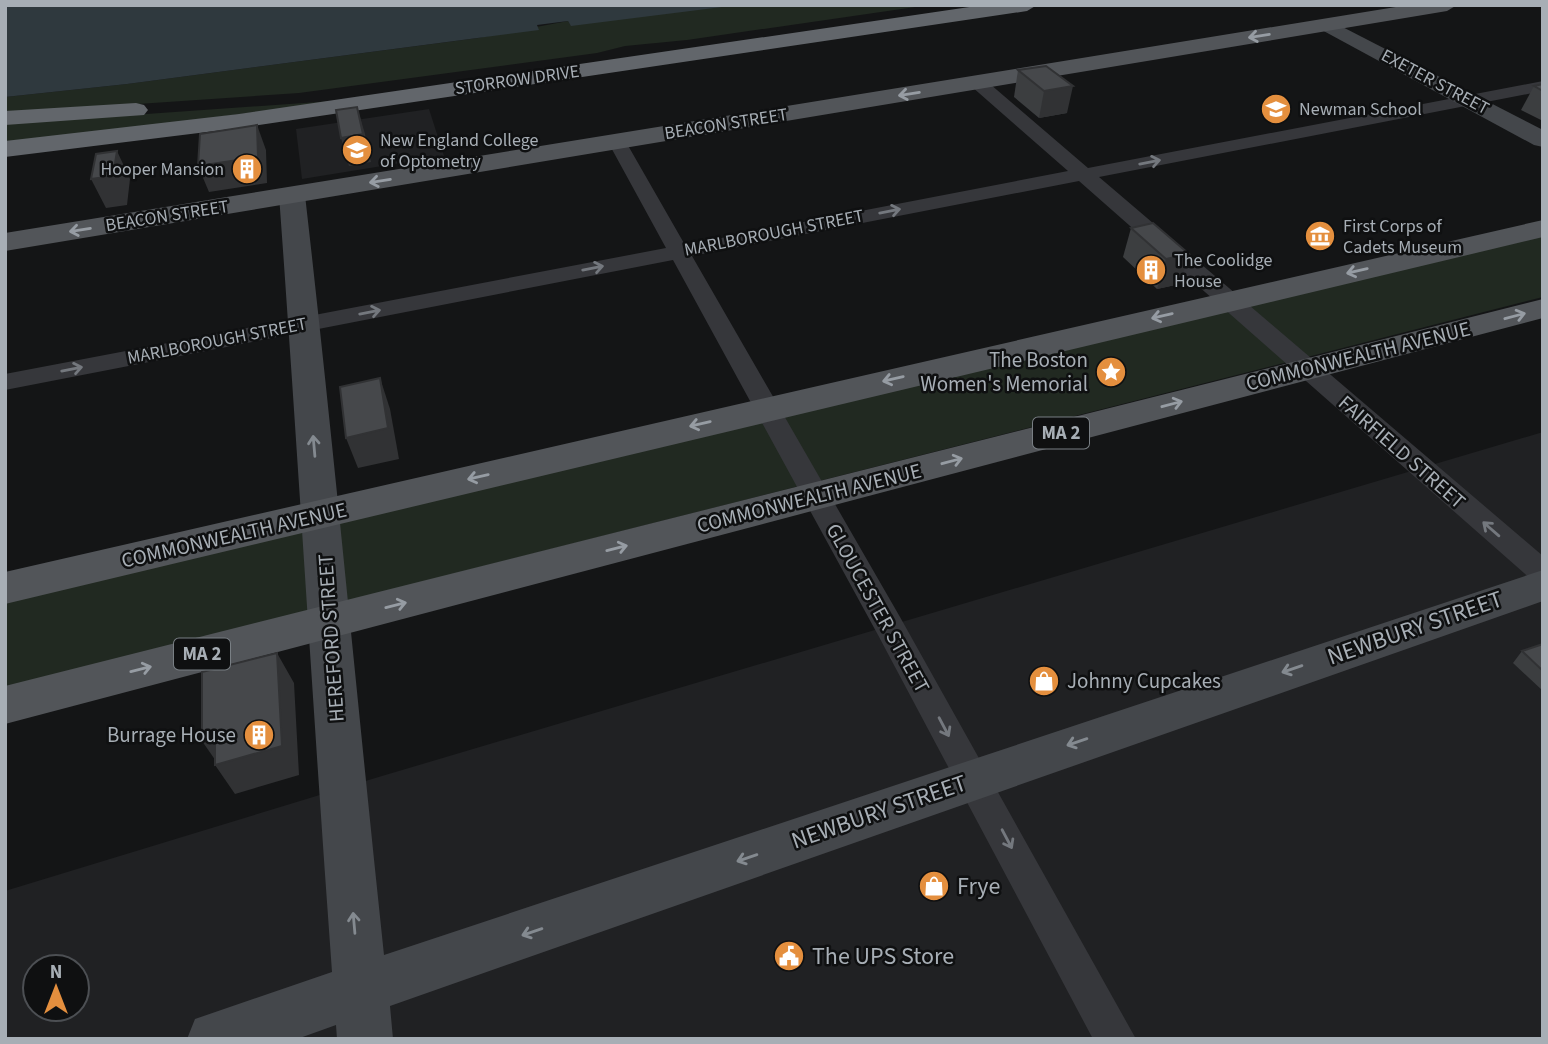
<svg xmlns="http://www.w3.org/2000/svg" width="1548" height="1044" font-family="'Source Sans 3',sans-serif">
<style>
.built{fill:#202123;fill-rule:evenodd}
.green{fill:#212921}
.water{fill:#2f393e}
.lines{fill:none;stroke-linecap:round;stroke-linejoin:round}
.minor{fill:#36373b;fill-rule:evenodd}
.secondary{fill:#44474b;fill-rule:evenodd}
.primary{fill:#525559;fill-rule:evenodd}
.motorway{fill:#62666b;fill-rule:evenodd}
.wall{fill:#3c3e40}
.shaded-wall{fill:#313234}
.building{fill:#46484b;stroke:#313234;stroke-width:2}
.oneway{stroke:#969ca3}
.oneway2{stroke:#74787e}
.oneway3{stroke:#848a90}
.labels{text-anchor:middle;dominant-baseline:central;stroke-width:5;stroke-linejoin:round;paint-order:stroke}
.far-street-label{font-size:18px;fill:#a7aeb5;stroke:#0f1011}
.far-poi-label{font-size:18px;fill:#a7aeb5;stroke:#0f1011;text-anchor:start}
.shield{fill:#0f1011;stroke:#797f84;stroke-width:2}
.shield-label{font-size:19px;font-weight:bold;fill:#a7aeb5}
.street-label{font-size:21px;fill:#a7aeb5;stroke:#0f1011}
.poi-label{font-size:21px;fill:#a7aeb5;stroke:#0f1011;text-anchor:end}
.near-street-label{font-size:24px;fill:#a7aeb5;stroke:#0f1011}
.near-poi-label{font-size:24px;fill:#a7aeb5;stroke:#0f1011;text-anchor:start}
</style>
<rect width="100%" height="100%" fill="#141516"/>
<g class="built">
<path d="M429 109 444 156 302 179 296 129Z"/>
<path d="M1543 432 1542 1039H5V891L382 776ZM35 967H77V1009H35Z"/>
</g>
<g class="green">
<path d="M691 5H929L687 40 625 46 597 53 299 93 5 113V97L127 84 478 38 568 21 571 25Z"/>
<path d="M346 100 5 145V124Z"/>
<path d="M1543 236V297L5 688V599Z"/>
</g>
<path class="water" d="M5 5H738L571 26 568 21 537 25 539 30 127 84 5 97Z"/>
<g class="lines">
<path class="minor" d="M977 77 983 78 1088 168 1543 81V91L1099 177 1543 556V584L1533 581 1079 181 692 256 900 617 1136 1039H1093L878 635 673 260 5 390V374L666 248 608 142 617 137 626 142 685 245 1068 171 971 86 969 82 971 78Z"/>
<g class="secondary">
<path d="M1327 19 1543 130V147L1534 145 1320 29 1316 25 1320 21Z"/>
<path d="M292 187 302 189 305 195C334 448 357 701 384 955L1543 570V601L390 1006 393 1039H337L336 1025 297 1039H187L195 1019 332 972C313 713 298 454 279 195L282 189Z"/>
</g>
<g class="primary">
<path d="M1408 5H1457L1447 11 5 251V233Z"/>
<path d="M1543 220V237L5 604V572Z"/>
<path d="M1543 299V318L5 724V686Z"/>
</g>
<g class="motorway">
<path d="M983 5H1037L1027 11 239 128 5 157V141L239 114Z"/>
<path d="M136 103 144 105 148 110 144 115 5 125V111Z"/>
</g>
</g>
<g class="wall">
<path d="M1046 66 1067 113 1039 118 1014 97 1018 70Z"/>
<path d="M1543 84V121L1521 110 1534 86Z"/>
<path d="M1153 223 1180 284 1157 289 1123 257 1131 228Z"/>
<path d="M1543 644V691L1513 663 1522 651Z"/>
</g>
<g class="shaded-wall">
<path d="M1073 86 1067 113 1039 118 1044 91Z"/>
<path d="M357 107 365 134 371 162 349 166 341 138Z"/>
<path d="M257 125 266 150 267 183 209 192 198 166Z"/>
<path d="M117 151 130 179 127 205 106 208 91 179Z"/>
<path d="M1189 254 1180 284 1157 289 1166 259Z"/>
<path d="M380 378 390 409 399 459 358 468 346 438Z"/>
<path d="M277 653 294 683 299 775 235 794 215 765 218 764 202 741Z"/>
</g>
<g class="building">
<path d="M1046 66 1073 86 1044 91 1018 70Z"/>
<path d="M1543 84V91L1534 86Z"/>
<path d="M357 107 363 134 341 138 336 110Z"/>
<path d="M257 125 258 157 198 166 200 134Z"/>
<path d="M117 151 113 176 91 179 96 154Z"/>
<path d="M1153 223 1189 254 1166 259 1131 228Z"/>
<path d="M380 378 388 428 346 438 340 387Z"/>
<path d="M1543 644V671L1522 651Z"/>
<path d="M277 653 282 746 215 765V738L202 741V672Z"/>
</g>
<defs><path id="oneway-shaft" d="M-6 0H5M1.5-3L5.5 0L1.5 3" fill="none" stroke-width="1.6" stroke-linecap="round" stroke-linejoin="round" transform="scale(1.75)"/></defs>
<g class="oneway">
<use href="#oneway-shaft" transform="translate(1259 36) rotate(171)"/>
<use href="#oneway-shaft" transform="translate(909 94) rotate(171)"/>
<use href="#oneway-shaft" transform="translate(380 181) rotate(171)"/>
<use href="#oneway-shaft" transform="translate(80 230) rotate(171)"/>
<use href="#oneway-shaft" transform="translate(1357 271) rotate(167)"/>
<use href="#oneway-shaft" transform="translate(1162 316) rotate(167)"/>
<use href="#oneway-shaft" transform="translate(1515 316) rotate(-15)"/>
<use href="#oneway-shaft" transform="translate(893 379) rotate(167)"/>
<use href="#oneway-shaft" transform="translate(1172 404) rotate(-15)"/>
<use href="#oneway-shaft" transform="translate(700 424) rotate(167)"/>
<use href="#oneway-shaft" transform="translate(952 461) rotate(-15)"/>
<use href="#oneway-shaft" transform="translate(478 477) rotate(167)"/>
<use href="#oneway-shaft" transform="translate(617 548) rotate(-14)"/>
<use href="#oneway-shaft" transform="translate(396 605) rotate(-14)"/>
<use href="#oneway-shaft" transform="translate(141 669) rotate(-14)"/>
</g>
<g class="oneway2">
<use href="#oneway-shaft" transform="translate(1150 162) rotate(-11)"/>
<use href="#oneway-shaft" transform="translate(890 211) rotate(-11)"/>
<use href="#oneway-shaft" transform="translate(593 268) rotate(-11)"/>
<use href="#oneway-shaft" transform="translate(370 312) rotate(-11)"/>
<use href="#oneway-shaft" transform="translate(72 369) rotate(-11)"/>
<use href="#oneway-shaft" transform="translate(1491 529) rotate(-139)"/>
<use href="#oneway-shaft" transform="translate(944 727) rotate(62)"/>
<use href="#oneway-shaft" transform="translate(1007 839) rotate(62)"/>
</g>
<g class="oneway3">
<use href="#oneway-shaft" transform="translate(314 446) rotate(-95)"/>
<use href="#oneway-shaft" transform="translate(1292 669) rotate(161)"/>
<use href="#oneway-shaft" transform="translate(1077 742) rotate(161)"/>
<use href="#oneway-shaft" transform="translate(747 858) rotate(161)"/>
<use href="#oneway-shaft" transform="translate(354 923) rotate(-95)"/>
<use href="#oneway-shaft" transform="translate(532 932) rotate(161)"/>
</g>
<defs>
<g id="school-disc" transform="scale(1.575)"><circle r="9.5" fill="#e48f3e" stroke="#0f1011"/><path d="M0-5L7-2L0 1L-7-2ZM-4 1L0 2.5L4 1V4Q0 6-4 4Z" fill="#fff"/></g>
<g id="university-disc" transform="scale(1.575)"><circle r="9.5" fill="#e48f3e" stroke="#0f1011"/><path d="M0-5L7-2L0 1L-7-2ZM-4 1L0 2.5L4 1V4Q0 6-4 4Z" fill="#fff"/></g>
<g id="building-disc" transform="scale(1.575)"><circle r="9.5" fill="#e48f3e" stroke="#0f1011"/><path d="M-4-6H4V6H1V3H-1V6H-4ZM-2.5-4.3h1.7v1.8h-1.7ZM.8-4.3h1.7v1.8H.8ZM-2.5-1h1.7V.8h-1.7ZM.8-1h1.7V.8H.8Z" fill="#fff"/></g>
<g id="museum-disc" transform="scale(1.575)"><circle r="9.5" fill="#e48f3e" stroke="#0f1011"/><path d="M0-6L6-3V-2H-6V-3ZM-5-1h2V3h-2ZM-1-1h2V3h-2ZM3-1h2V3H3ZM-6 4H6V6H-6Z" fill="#fff"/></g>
<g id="sight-disc" transform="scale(1.575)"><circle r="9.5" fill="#e48f3e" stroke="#0f1011"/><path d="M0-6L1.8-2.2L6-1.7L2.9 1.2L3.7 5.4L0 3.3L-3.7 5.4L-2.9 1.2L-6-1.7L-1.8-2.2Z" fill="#fff"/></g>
<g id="shop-disc" transform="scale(1.575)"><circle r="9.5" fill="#e48f3e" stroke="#0f1011"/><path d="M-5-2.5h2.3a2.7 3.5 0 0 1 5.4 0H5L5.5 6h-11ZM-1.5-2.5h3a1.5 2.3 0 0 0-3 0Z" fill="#fff"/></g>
<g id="civic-disc" transform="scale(1.575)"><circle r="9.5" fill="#e48f3e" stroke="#0f1011"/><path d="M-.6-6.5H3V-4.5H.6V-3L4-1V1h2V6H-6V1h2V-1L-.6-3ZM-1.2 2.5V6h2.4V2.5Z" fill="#fff"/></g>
</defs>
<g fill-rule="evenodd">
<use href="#school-disc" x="1276" y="109"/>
<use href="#university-disc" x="357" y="150"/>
<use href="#building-disc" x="247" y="169"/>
<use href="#museum-disc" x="1320" y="236"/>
<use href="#building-disc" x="1151" y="270"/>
<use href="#sight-disc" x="1111" y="372"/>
<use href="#shop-disc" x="1044" y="681"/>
<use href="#building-disc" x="259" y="735"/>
<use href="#shop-disc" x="934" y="886"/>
<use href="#civic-disc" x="789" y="956"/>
</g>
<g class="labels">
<g class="far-street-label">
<text transform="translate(517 80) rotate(-8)">STORROW DRIVE</text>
<text transform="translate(1435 82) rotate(28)">EXETER STREET</text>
<text transform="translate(726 124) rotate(-9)">BEACON STREET</text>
<text transform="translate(167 216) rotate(-9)">BEACON STREET</text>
<text transform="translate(774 233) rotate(-11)">MARLBOROUGH STREET</text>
<text transform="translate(217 341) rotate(-11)">MARLBOROUGH STREET</text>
</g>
<g class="far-poi-label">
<text x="1299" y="109">Newman School</text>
<text x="380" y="140">New England College<tspan x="380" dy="21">of Optometry</tspan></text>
<text x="224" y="169" text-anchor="end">Hooper Mansion</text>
<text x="1343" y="226">First Corps of<tspan x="1343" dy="21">Cadets Museum</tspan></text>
<text x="1174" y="260">The Coolidge<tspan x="1174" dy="21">House</tspan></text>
</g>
<g class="shield">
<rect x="1033" y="417.5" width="56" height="31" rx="5"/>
<rect x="174" y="638.5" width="56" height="31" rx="5"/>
</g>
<g class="shield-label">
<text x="1061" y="433">MA 2</text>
<text x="202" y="654">MA 2</text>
</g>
<g class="street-label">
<text transform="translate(1358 356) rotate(-14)">COMMONWEALTH AVENUE</text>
<text transform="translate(1402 452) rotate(41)">FAIRFIELD STREET</text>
<text transform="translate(809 498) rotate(-14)">COMMONWEALTH AVENUE</text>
<text transform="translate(234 535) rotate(-13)">COMMONWEALTH AVENUE</text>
<text transform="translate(878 608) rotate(61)">GLOUCESTER STREET</text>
<text transform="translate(331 638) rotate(-94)">HEREFORD STREET</text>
</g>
<g class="poi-label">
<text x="1088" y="360">The Boston<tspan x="1088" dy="24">Women's Memorial</tspan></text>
<text x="1067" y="681" text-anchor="start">Johnny Cupcakes</text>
<text x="236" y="735">Burrage House</text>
</g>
<g class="near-street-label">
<text transform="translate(1415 628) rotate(-19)">NEWBURY STREET</text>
<text transform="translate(879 812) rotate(-19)">NEWBURY STREET</text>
</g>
<g class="near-poi-label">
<text x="957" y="886">Frye</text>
<text x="812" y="956">The UPS Store</text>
</g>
</g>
<rect width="1548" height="1044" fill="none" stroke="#a7aeb5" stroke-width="14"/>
<g transform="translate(56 988)"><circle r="33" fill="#0f1011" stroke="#4c4f53" stroke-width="2"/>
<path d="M0-5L12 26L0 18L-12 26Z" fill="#e48f3e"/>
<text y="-10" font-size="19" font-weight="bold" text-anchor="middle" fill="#a7aeb5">N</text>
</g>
</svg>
